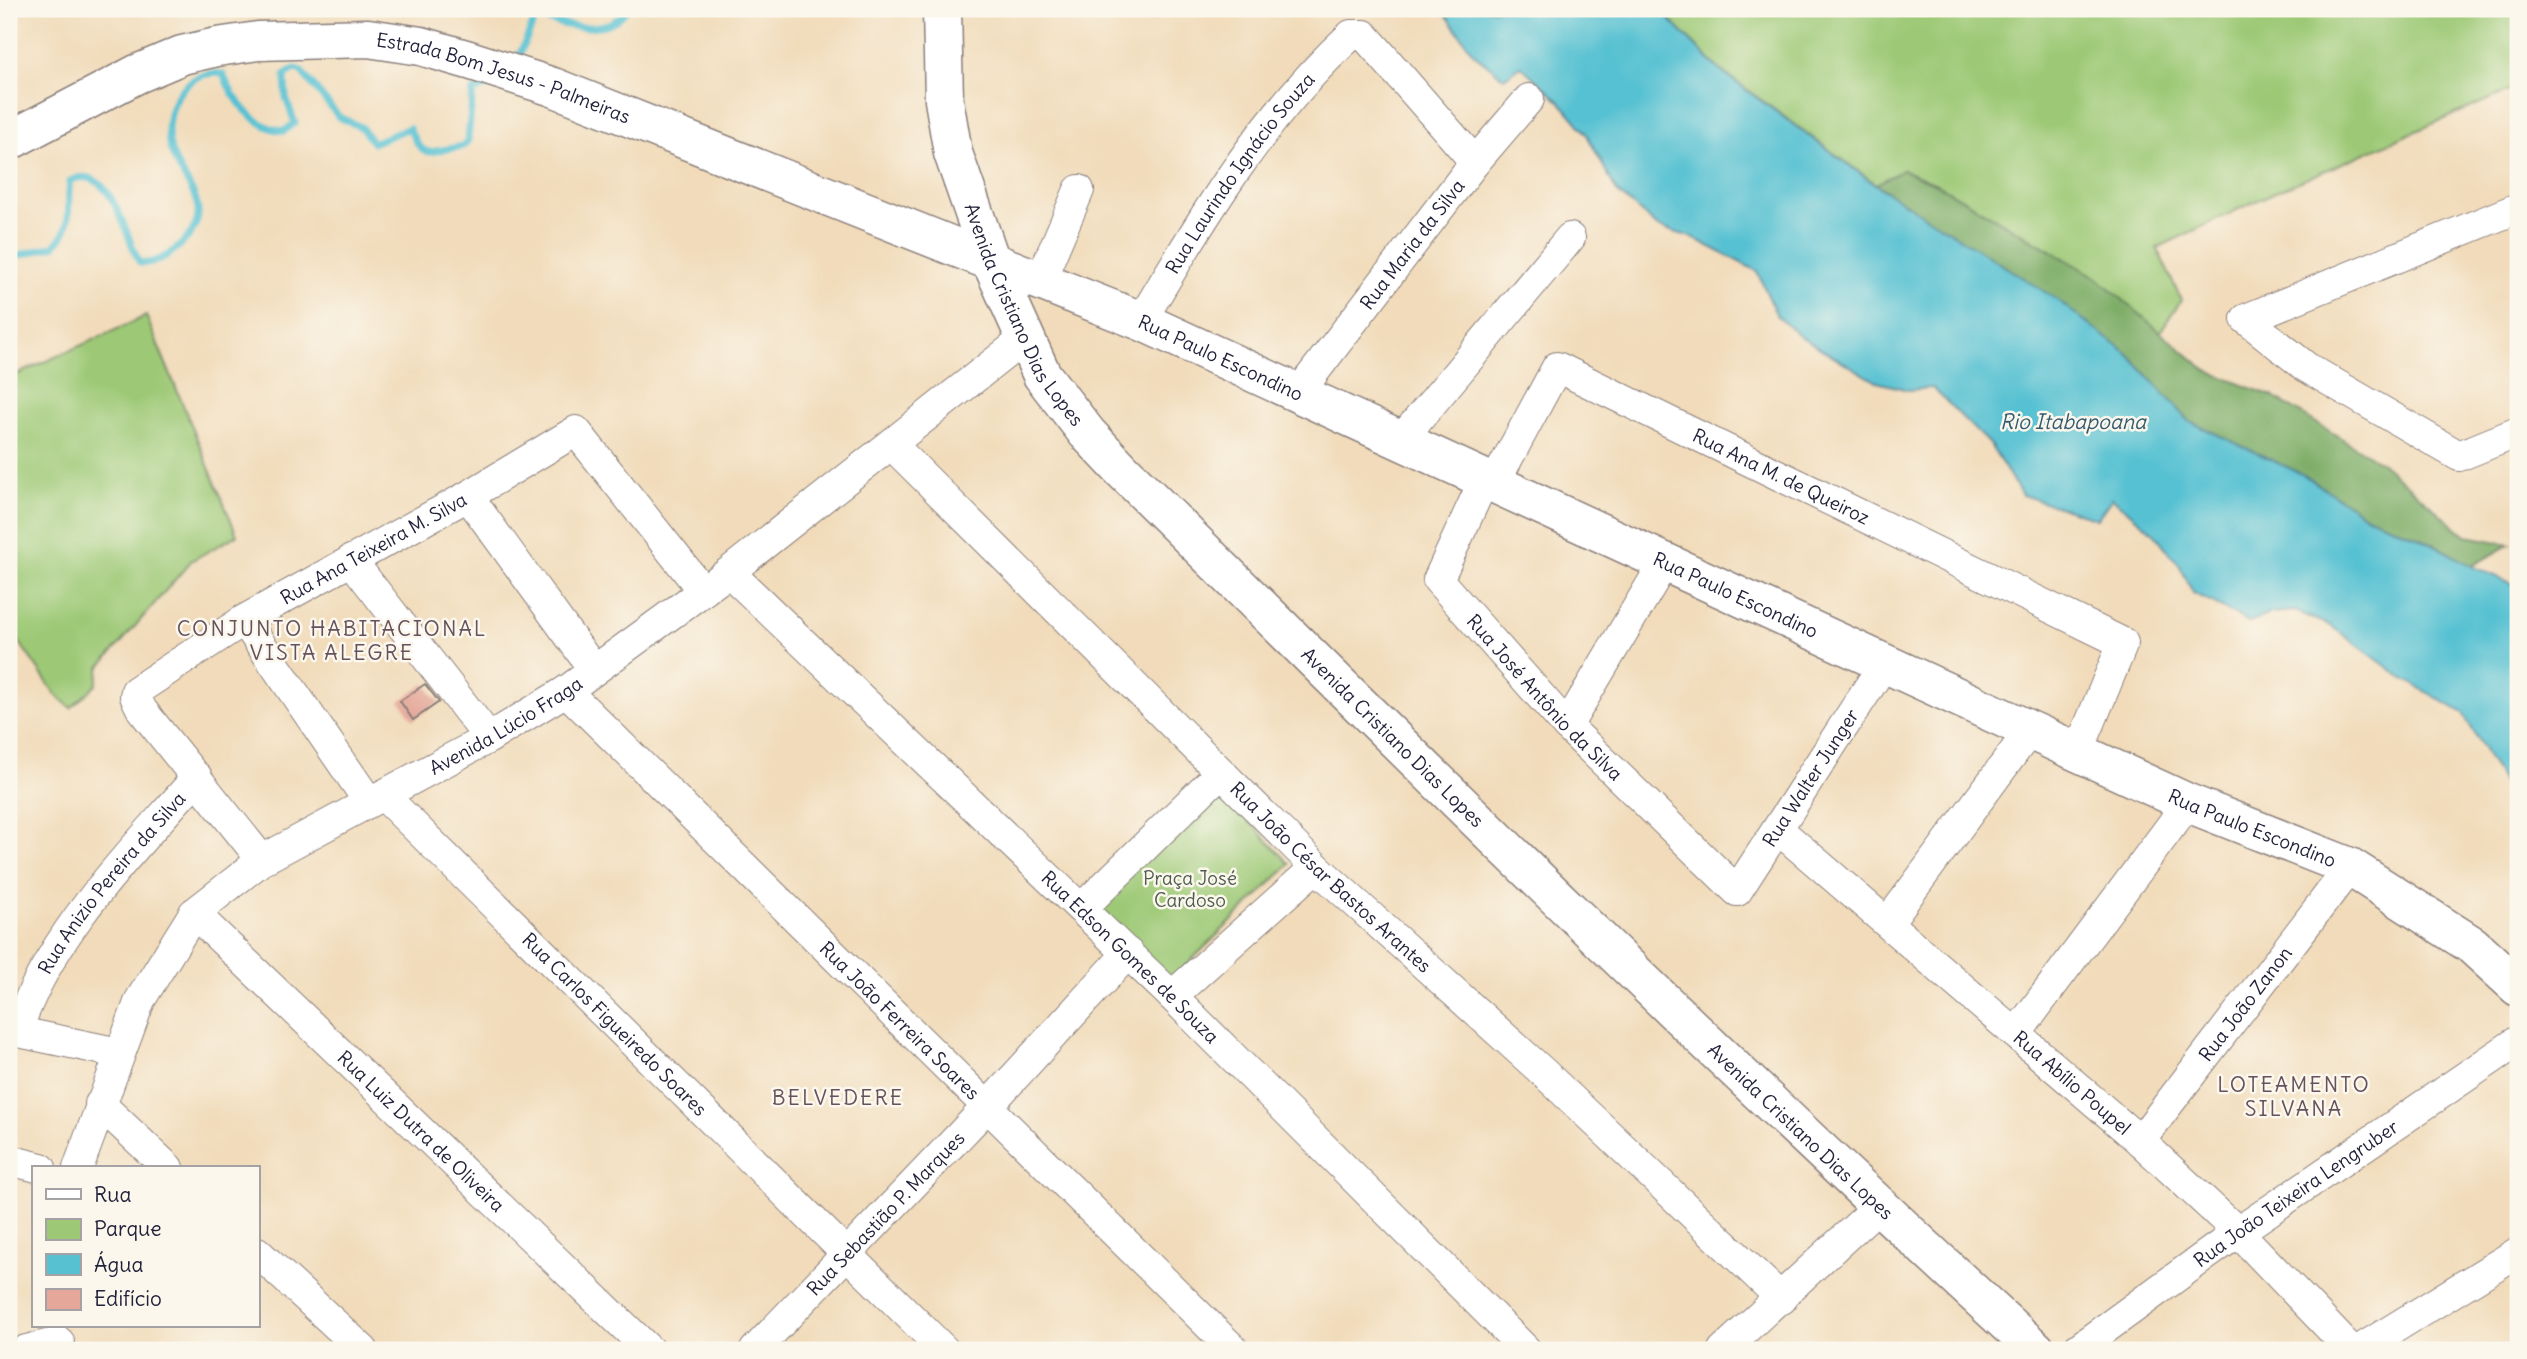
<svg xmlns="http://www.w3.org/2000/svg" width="2527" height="1359" font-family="Delius,sans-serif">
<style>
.green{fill:#9dc976;stroke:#607658;stroke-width:2}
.forest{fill:#7ead67;stroke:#506851;stroke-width:2}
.water{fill:#57c1d2;stroke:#3c7286;stroke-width:2}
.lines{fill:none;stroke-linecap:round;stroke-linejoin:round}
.stream{stroke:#57c1d2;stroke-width:7}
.building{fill:#e4a799}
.minor-casing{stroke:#8a7e7a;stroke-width:32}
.major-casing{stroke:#8a7e7a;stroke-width:41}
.minor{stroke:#fff;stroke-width:30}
.major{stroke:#fff;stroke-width:38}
.labels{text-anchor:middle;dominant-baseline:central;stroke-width:5;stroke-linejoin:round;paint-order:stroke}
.street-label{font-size:19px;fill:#22223b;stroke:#fbf7ec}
.park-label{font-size:19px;fill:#4d5c50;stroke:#fbf7ec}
.water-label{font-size:21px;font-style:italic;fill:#355a70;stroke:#fbf7ec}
.neighbourhood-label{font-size:21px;letter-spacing:2px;fill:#66515c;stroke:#fbf7ec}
</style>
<rect width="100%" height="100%" fill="#fbf7ec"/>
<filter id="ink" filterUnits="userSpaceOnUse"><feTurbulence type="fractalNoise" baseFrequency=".0143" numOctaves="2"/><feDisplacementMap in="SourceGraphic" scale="14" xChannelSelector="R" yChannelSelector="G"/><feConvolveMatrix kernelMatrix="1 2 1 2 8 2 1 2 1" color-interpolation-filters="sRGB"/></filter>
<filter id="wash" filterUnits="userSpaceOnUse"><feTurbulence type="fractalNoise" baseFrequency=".00686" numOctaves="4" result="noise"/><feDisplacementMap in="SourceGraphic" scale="28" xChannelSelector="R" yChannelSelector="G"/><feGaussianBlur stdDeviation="1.57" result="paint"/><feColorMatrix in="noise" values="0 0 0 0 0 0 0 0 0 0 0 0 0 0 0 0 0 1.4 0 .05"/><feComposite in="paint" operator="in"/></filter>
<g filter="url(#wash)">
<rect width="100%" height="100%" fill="#f1dbba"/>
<g class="green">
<path d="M1659 9H2518V87L2275 192 2157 248 2181 300 2160 332 2096 277 1936 184 1903 170 1876 184 1719 69Z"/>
<path d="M146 316 237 535 191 561 100 667 96 685 71 708 56 695 9 627V378Z"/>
<path d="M1218 789 1290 864 1170 981 1097 906Z"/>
</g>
<path class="forest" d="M1903 170 1936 184 2096 277 2207 371 2272 396 2382 463 2466 536 2510 544 2472 566 2422 538 2368 517 2302 474 2190 422 2127 353 1876 184Z"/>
<path class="water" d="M1442 9H1659L1719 70 1876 185 2053 297 2127 353 2190 422 2302 474 2368 517 2421 538 2472 566 2518 586V798L2502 782 2463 713 2404 679 2331 626 2295 611 2272 613 2249 622 2193 593 2180 566 2154 533 2112 498 2097 519 2022 495 1990 445 1933 388 1908 390 1877 382 1798 335 1777 316 1757 271 1691 237 1658 227 1617 192 1586 133 1560 102 1521 66 1504 78 1474 54Z"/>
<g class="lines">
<g class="stream">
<path d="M525 9C550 26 608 39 627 9"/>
<path d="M517 60 537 15"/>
<path d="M9 258 54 246C75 226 66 206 70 181 111 159 126 240 140 263 154 264 168 256 178 247 225 206 176 183 169 142 163 108 185 68 223 74 233 99 254 128 284 131L295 123 286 98 285 75 295 69 301 71 339 117 361 127 373 143 409 128C414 138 419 151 430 152L464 146 468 140 473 91 494 83"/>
</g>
</g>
<g id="blocks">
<path class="building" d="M425 684 439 702 413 720 400 701Z"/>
</g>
</g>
<g filter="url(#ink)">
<use href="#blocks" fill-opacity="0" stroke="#8a7e7a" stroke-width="2"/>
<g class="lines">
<g class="minor-casing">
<g id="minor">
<path d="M2518 208 2246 319 2306 367 2459 456 2518 432"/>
<path d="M1041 279 1079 190"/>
<path id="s1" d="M1141 321C1202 218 1263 116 1351 35H1364L1373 45 1475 162"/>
<path id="s2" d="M1299 392 1475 162 1529 99"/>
<path d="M1401 440 1570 238"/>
<path id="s3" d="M892 445 1316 867 1544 1073 1782 1299"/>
<path id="s4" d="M1485 478 1438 580 1567 726 1737 891 1884 664"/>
<path id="s5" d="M1495 482 1557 367 2123 643 2079 750"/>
<path d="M468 496 594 670"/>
<path d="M351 560 489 738"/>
<path id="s6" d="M729 572 1172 996 1526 1350"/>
<path d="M244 620 369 802"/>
<path id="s7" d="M566 691 1234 1350"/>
<path d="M1567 726 1664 563"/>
<path id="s8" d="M383 795 944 1350"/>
<path id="s9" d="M1779 830 2140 1141 2238 1232 2351 1350"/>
<path id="s10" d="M262 860 142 710 135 696 136 691 244 620 468 496 576 431 703 591"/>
<path d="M1082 908 1220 773"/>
<path id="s11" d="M194 913 649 1350"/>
<path d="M1889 921 2031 729"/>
<path d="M1172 996 1316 867"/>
<path d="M9 1030 119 1053"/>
<path id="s12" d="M17 1031C51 931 129 856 197 777"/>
<path d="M2016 1034 2188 803"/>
<path d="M100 1104 168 1168"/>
<path id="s13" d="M2140 1141 2350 867"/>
<path d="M9 1160 41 1168"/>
<path id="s14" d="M78 1168 140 1000 194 913 262 860 489 738 566 691 729 572 1024 339"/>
<path d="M257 1252 363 1350"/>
<path d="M26 1350 59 1342"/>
<path id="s15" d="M755 1350 986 1108 1128 953"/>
<path d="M1723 1350 1878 1207"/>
<path id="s16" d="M2076 1350 2238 1232 2518 1041"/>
<path d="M2359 1350 2518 1252"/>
</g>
</g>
<g class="major-casing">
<g id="major">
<path id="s17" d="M942 9 944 100 953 153 990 259 1042 375 1087 433 1122 470C1423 768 1723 1065 2036 1350"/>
<path id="s18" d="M9 141 137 74 182 55 217 47 258 41 368 38 421 46 469 60 553 87 1141 321 2188 803 2350 867 2472 945 2518 987"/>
</g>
</g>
<use href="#minor" class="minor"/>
<use href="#major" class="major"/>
</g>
</g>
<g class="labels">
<g class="street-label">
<text stroke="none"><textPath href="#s18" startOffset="522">Estrada Bom Jesus - Palmeiras</textPath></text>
<text stroke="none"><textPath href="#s1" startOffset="178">Rua Laurindo Ignácio Souza</textPath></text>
<text stroke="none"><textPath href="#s2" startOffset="186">Rua Maria da Silva</textPath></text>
<text stroke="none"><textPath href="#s17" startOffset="322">Avenida Cristiano Dias Lopes</textPath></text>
<text stroke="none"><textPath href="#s18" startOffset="1293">Rua Paulo Escondino</textPath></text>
<text stroke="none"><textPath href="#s5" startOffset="380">Rua Ana M. de Queiroz</textPath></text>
<text stroke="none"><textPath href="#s10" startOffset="490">Rua Ana Teixeira M. Silva</textPath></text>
<text stroke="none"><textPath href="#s18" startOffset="1860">Rua Paulo Escondino</textPath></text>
<text stroke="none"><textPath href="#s4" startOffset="271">Rua José Antônio da Silva</textPath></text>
<text stroke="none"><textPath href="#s14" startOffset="646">Avenida Lúcio Fraga</textPath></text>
<text stroke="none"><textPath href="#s17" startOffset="889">Avenida Cristiano Dias Lopes</textPath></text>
<text stroke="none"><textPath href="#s4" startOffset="679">Rua Walter Junger</textPath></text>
<text stroke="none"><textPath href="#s18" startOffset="2427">Rua Paulo Escondino</textPath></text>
<text stroke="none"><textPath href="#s3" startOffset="616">Rua João César Bastos Arantes</textPath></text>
<text stroke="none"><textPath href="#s12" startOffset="177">Rua Anizio Pereira da Silva</textPath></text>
<text stroke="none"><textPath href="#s6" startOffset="556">Rua Edson Gomes de Souza</textPath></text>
<text stroke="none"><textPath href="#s13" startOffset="173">Rua João Zanon</textPath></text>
<text stroke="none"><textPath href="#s7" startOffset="469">Rua João Ferreira Soares</textPath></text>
<text stroke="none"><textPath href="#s8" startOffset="326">Rua Carlos Figueiredo Soares</textPath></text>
<text stroke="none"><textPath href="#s9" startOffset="387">Rua Abílio Poupel</textPath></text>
<text stroke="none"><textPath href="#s11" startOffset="315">Rua Luiz Dutra de Oliveira</textPath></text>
<text stroke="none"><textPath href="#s17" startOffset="1456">Avenida Cristiano Dias Lopes</textPath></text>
<text stroke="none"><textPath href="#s16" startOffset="270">Rua João Teixeira Lengruber</textPath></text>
<text stroke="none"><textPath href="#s15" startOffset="189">Rua Sebastião P. Marques</textPath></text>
</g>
<g class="park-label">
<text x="1190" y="878">Praça José<tspan x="1190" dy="22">Cardoso</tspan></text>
</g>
<g class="water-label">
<text x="2073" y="421">Rio Itabapoana</text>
</g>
<g class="neighbourhood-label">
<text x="332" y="628">CONJUNTO HABITACIONAL<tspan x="332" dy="24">VISTA ALEGRE</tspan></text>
<text x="2294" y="1084">LOTEAMENTO<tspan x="2294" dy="24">SILVANA</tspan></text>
<text x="838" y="1097">BELVEDERE</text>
</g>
</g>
<rect width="2527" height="1359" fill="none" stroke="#fbf7ec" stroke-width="35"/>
<rect x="32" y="1166" width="228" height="161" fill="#fbf7ec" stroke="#a4a2a5" stroke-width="2"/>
<rect x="46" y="1189" width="35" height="10" fill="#ffffff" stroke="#a4a2a5" stroke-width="2"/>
<text x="94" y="1202" font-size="21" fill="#22223b">Rua</text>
<rect x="46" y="1219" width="35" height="21" fill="#9dc976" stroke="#a4a2a5" stroke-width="2"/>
<text x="94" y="1236" font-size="21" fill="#22223b">Parque</text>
<rect x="46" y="1254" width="35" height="21" fill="#57c1d2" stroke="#a4a2a5" stroke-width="2"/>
<text x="94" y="1272" font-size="21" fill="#22223b">Água</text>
<rect x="46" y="1289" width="35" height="21" fill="#e4a799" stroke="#a4a2a5" stroke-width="2"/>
<text x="94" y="1306" font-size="21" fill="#22223b">Edifício</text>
</svg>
